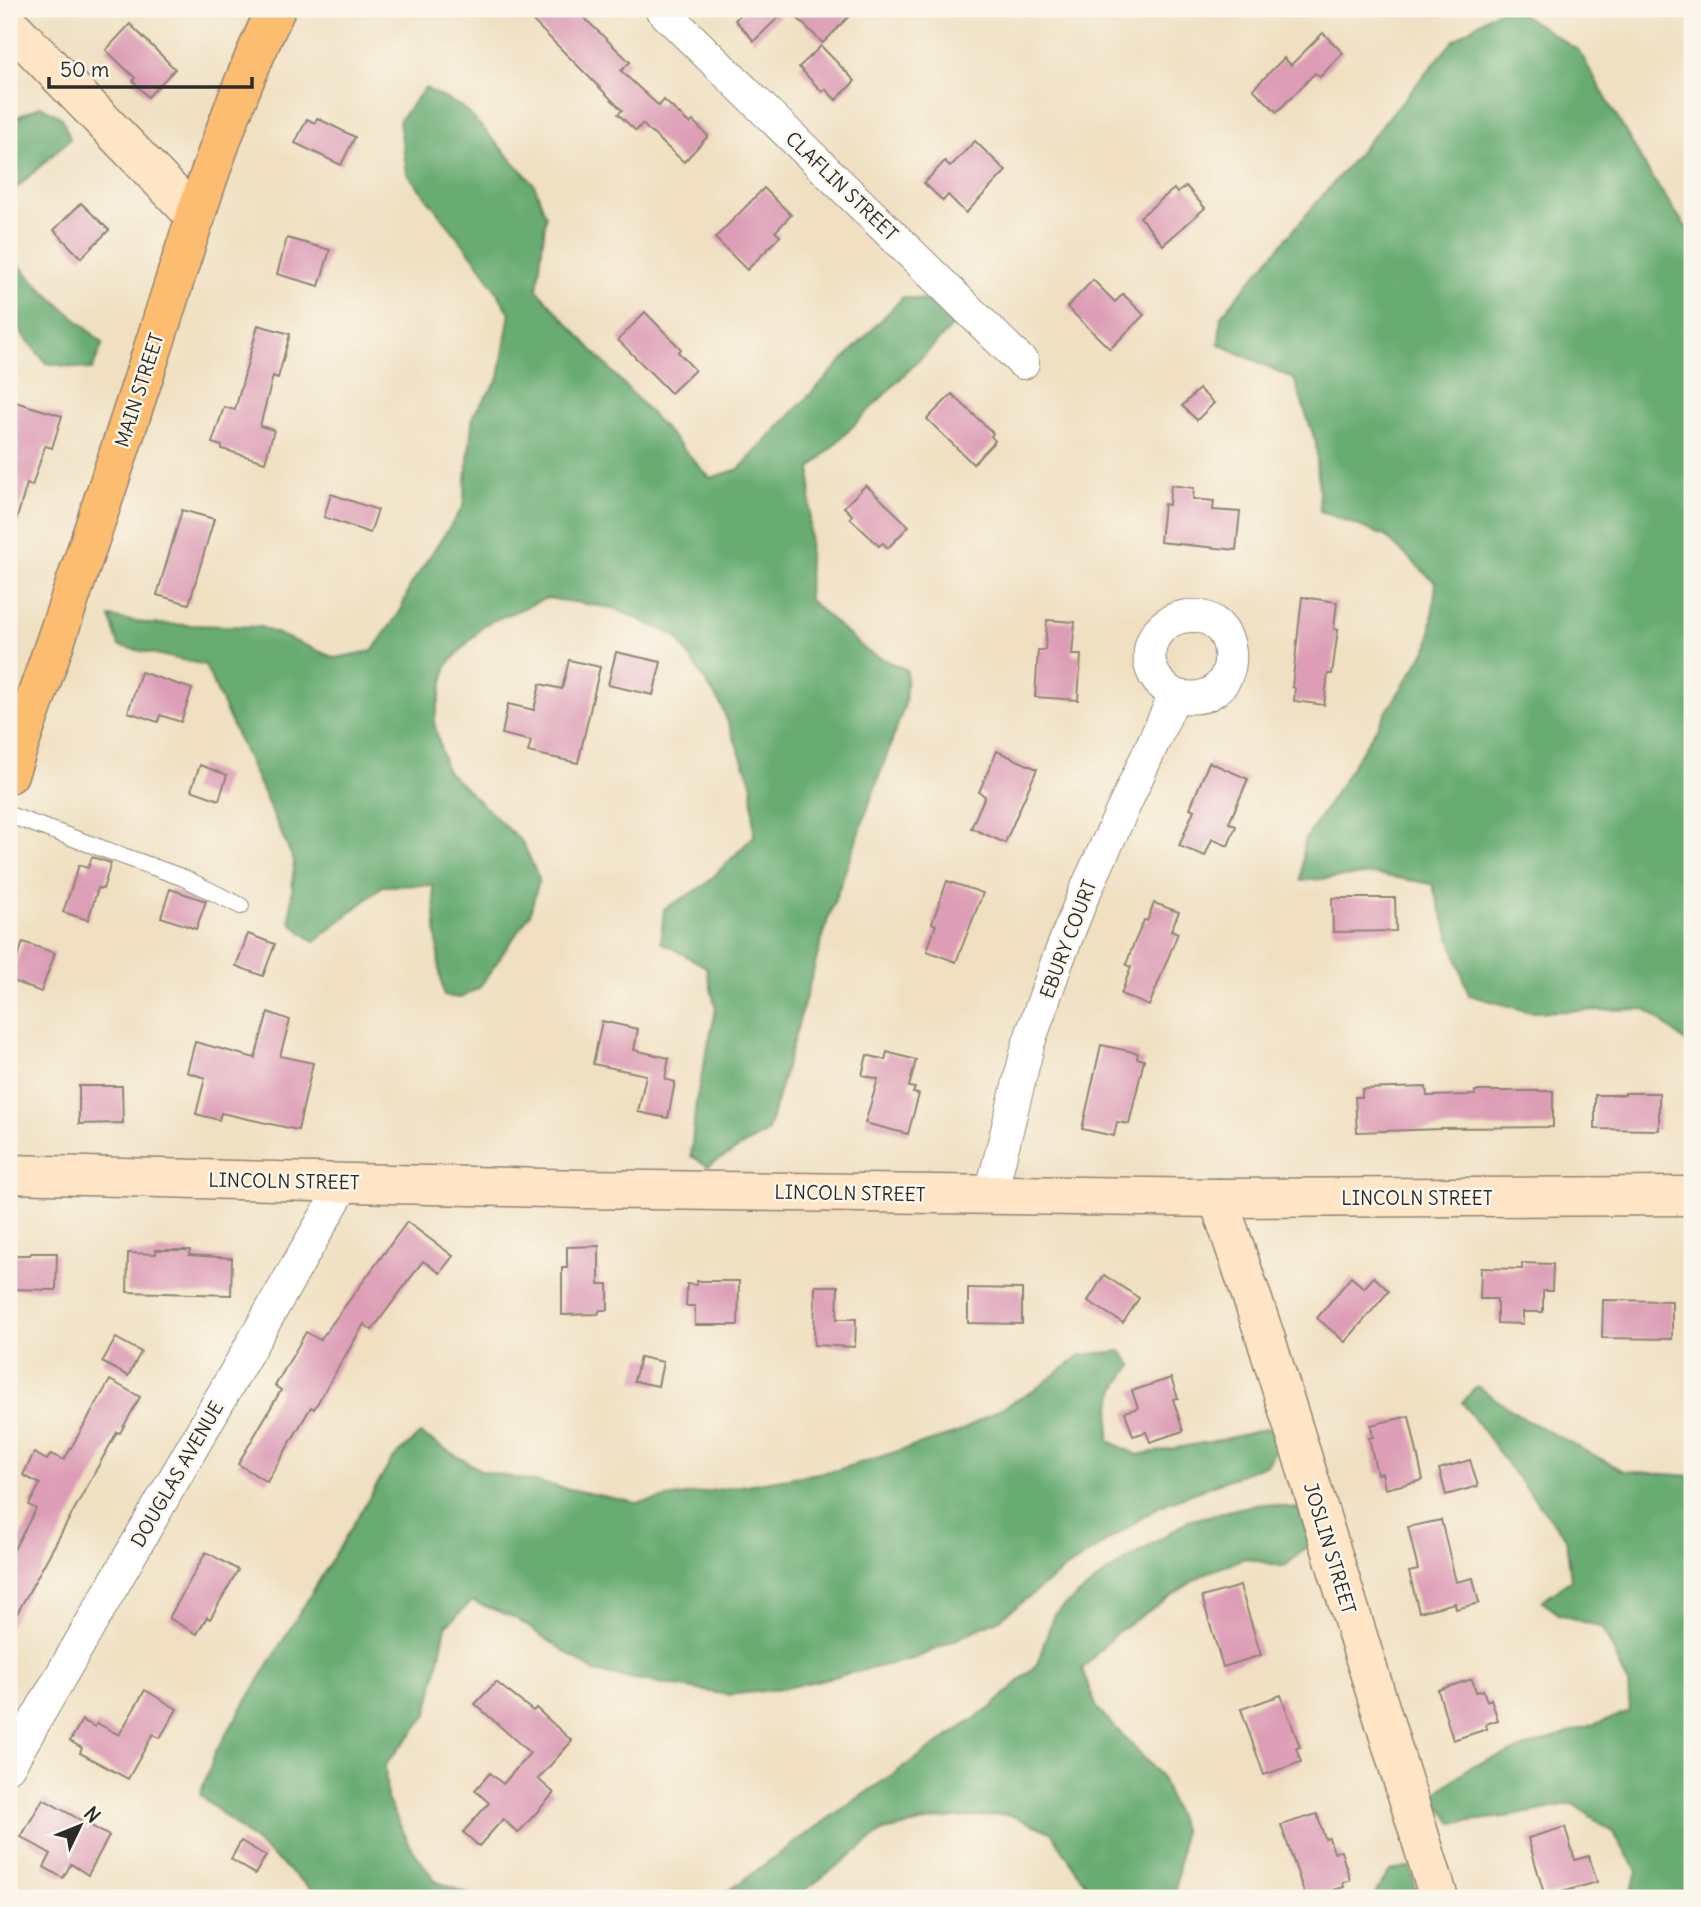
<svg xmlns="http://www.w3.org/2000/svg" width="1701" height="1907" font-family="Delius,sans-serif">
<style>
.forest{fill:#67ac71;stroke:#496c4e;stroke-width:2}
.building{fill:#dd9db6}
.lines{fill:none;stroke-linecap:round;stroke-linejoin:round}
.lane-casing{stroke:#8e8676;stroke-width:18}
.street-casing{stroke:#8e8676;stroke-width:34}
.secondary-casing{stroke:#8e8676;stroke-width:41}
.primary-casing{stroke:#8e8676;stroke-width:41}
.lane{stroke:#fff;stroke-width:16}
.street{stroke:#fff;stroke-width:32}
.secondary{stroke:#fee5c5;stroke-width:38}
.primary{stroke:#fcbd6f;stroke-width:38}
.labels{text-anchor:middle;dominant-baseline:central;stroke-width:5;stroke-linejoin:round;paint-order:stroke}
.street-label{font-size:19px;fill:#2b2b2b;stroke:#fbf7ec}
</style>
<rect width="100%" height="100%" fill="#fbf7ec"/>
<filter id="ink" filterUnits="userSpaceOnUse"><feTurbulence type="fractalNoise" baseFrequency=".0143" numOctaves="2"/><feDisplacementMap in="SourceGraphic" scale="14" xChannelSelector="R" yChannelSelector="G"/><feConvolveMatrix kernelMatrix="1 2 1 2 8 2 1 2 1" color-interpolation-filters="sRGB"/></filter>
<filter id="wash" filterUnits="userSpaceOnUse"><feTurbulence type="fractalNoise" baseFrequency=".00686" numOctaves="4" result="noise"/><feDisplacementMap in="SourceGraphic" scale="28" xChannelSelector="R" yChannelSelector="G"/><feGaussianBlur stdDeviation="1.57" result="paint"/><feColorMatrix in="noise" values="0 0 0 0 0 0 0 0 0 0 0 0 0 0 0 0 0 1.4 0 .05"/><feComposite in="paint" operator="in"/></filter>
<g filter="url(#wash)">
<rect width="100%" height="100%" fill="#f0e0c1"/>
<g class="forest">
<path d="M1499 9H1514L1579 51 1649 173 1692 236V1072L1688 1044 1646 1009 1530 1012 1469 995 1432 884 1374 874 1301 881 1304 842 1429 645 1436 583 1385 536 1320 511 1316 443 1294 379 1219 344 1221 316 1453 41Z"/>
<path d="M425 88 465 109 534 184 546 216 537 290 710 478 739 469 903 297 941 302 952 327 811 468 808 599 868 652 907 670 905 704 827 922 768 1131 708 1166 691 1156 696 1101 716 1009 706 967 661 942 664 909 705 885 754 836 752 784 721 705 676 636 613 608 547 598 485 624 447 665 434 722 446 770 523 843 539 879 530 914 479 988 460 998 444 996 439 966 433 885 383 886 314 942 290 922 294 861 205 665 119 646 110 617 150 624 261 627 335 658 372 651 400 612 410 586 463 507 473 415 499 378 510 313 479 264 407 173 399 121Z"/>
<path d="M41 106 62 118 70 139 9 195V121Z"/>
<path d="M9 255 42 289 103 343 92 370 46 363 9 318Z"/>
<path d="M1121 1351 1133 1366C1108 1390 1110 1409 1109 1441L1137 1455 1225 1439 1269 1428 1279 1443 1268 1464 1160 1506 1064 1570 1000 1619 916 1658 781 1689 728 1695 595 1672 515 1618 472 1601 446 1626 427 1715 385 1765 387 1799 411 1847 435 1881 478 1898H331L316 1893 200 1795 215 1753 392 1460 420 1434 482 1471 637 1503 837 1470 957 1433 1033 1391 1081 1355Z"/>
<path d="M1477 1386 1526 1420 1624 1471 1692 1476V1898H1630L1637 1871 1613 1832 1573 1804 1513 1816 1453 1823 1432 1796 1471 1766 1630 1712 1628 1684 1603 1628 1559 1614 1541 1601 1571 1580 1566 1538 1510 1468 1462 1402Z"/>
<path d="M1260 1503 1299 1509 1310 1544 1284 1567 1245 1558 1204 1574 1116 1633 1082 1669 1097 1708 1160 1775 1183 1831 1175 1898H1095L1051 1832 1008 1814 940 1819 883 1831 795 1898H718L836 1813 992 1707 1037 1664 1054 1614 1105 1574 1188 1521Z"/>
<path d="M1410 1867 1419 1898H1372L1390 1871Z"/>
</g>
<g id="blocks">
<g class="building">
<path d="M521 9H575L630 62 621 71 659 106 664 100 690 124 693 121 708 136 684 162 642 124 636 131 618 114 622 110Z"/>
<path d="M746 9H787L754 41 735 20Z"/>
<path d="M788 9H856L823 43Z"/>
<path d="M130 24 175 69 148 97 133 81 135 78 106 50Z"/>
<path d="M1323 33 1343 53 1320 77 1315 73 1277 112 1253 89 1284 58 1291 65Z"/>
<path d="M821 46 855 81 836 100 825 89 822 92 799 67Z"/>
<path d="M317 118 355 137 341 165 295 143 307 119 315 123Z"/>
<path d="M975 141 1006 171 966 213 948 195 943 201 924 183 945 161 950 167Z"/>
<path d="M1186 186 1205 208 1163 245 1140 217 1174 189 1177 193Z"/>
<path d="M764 188 791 215 775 232 780 236 747 270 715 238Z"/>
<path d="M81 203 109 230 81 258 54 230Z"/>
<path d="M287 238 330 250 319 286 277 274Z"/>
<path d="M1093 280 1115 302 1123 294 1144 315 1110 349 1067 307Z"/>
<path d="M645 312 681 349 678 352 695 370 671 393 618 340Z"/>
<path d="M258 325 290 334 278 378 273 376 260 426 274 430 265 462 222 449V446L212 443 224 407 235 410Z"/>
<path d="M1199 389 1214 403 1197 420 1182 406Z"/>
<path d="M952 394 993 433 991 436 995 441 973 464 927 419Z"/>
<path d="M9 400 62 416 52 448 45 446 32 486 27 484 14 528 9 527Z"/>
<path d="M866 485 909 526 888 548 883 543 879 546 850 518 852 515 844 507Z"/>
<path d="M1171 485 1194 488 1193 499 1214 501 1213 510 1240 512 1236 550 1160 542 1164 504 1169 505Z"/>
<path d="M331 494 378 510 370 533 324 517Z"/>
<path d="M182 510 214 519 189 604 157 595Z"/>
<path d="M1302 597 1337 602 1334 629 1338 630 1332 674H1328L1324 705 1294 701 1295 688 1292 687Z"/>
<path d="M1047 620 1075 622 1072 655H1081L1078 700 1035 697 1038 650H1045Z"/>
<path d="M616 652 661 662 653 695 608 685Z"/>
<path d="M569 660 600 667 578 763 528 752 531 741 502 734 508 704 534 710 540 684 562 689Z"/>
<path d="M141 672 192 689 181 722 160 715 158 722 128 712Z"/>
<path d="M997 751 1037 769 1005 843 971 828 985 796 979 792Z"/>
<path d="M1209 762 1248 779 1229 823 1236 826 1228 846 1212 839 1205 856 1179 846 1194 810 1190 808Z"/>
<path d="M200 765 227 775 219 800 191 790Z"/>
<path d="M92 857 111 863 103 889 98 888 88 920 63 912 79 865 88 868Z"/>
<path d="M947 881 983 893 956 962 927 951 936 925 932 923Z"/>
<path d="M170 889 206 901 196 929 161 917Z"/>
<path d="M1332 898H1395L1396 931 1333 932Z"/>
<path d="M1154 903 1179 912 1171 930 1178 933 1149 1006 1121 994 1131 967 1126 965 1132 948 1144 920 1147 921Z"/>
<path d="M248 934 275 944 263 976 236 966Z"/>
<path d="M23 942 55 953 41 992 10 980Z"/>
<path d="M268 1012 290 1020 280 1056 313 1063 298 1130 221 1113 219 1120 196 1114 205 1078 187 1072 195 1042 255 1058Z"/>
<path d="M602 1021 638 1029 634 1050 669 1058 665 1079 675 1082 668 1118 638 1112 646 1075 593 1064Z"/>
<path d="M1101 1045 1138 1053 1137 1058 1144 1060 1129 1124 1117 1122 1114 1136 1082 1129Z"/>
<path d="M887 1052 916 1060 909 1087 915 1088 913 1093 919 1094 908 1134 865 1123 878 1079 862 1075 867 1055 885 1060Z"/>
<path d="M79 1086H122L123 1123 79 1124Z"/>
<path d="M1426 1087 1427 1096 1475 1095V1091H1553V1127L1440 1128V1129L1357 1132 1355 1097H1362V1089Z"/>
<path d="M1625 1093H1659V1130L1595 1129V1095H1625Z"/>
<path d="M407 1222 453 1256 440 1273 423 1261 372 1330 364 1324 314 1409 311 1407 267 1482 238 1464 281 1390 275 1386 306 1332 320 1340Z"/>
<path d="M599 1246V1284H608V1310H600L598 1314 562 1315V1268H567V1247Z"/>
<path d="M156 1250H190L189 1255 232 1258 231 1295 127 1292 128 1253 156 1254Z"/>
<path d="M31 1253H57L56 1290 9 1289 11 1255H30Z"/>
<path d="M1522 1263 1553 1264 1552 1291H1543V1312H1523V1324L1497 1323V1299H1480L1481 1268 1522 1269Z"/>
<path d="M1104 1275 1139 1298 1123 1323 1088 1301Z"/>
<path d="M1351 1277 1364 1288 1374 1277 1389 1291 1345 1342 1317 1318Z"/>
<path d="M697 1281H739L738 1325H695V1306H686L687 1284 697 1285Z"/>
<path d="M815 1286H838L837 1319H856L855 1347 814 1345Z"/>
<path d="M968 1288 1022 1289V1324L968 1323Z"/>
<path d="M1603 1300 1672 1301V1339L1602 1338Z"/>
<path d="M116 1338 141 1352 128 1376 102 1362Z"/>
<path d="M640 1357 663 1362 658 1386 634 1381Z"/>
<path d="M1171 1378 1178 1398 1173 1399 1183 1431 1150 1442 1146 1432 1133 1436 1125 1412 1138 1408 1132 1391Z"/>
<path d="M110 1380 140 1397 120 1433 117 1432 9 1628V1558L36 1509 29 1505 40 1484 23 1475 34 1453 47 1460 51 1454 64 1460Z"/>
<path d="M1409 1416 1423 1480 1385 1489 1382 1473 1377 1474 1369 1438 1373 1437 1371 1425Z"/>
<path d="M1470 1460 1478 1486 1446 1495 1439 1469Z"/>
<path d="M1441 1520 1456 1582 1473 1578 1479 1603 1456 1609 1455 1603 1419 1612 1409 1572 1418 1570 1408 1527Z"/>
<path d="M206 1552 238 1570 210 1619 207 1617 197 1634 169 1618Z"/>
<path d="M1240 1586 1261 1655 1223 1667 1202 1597Z"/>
<path d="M1472 1679 1476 1692 1483 1690 1487 1701 1491 1699 1498 1720 1486 1724 1487 1729 1453 1740 1438 1690Z"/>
<path d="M496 1682 533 1711 536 1708 572 1741 538 1779 554 1793 518 1833 503 1819 479 1846 463 1832 489 1803 475 1790 490 1773 503 1784 530 1753 475 1704Z"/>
<path d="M145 1690 177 1709 160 1738 153 1734 128 1779 80 1753 82 1748 70 1741 82 1720 95 1727 97 1723 119 1735Z"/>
<path d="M1281 1695 1300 1747 1296 1748 1301 1762 1264 1775 1241 1709Z"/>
<path d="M43 1799 109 1836 88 1875 71 1864 63 1878 44 1867 51 1854 21 1837Z"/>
<path d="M1317 1814 1325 1839 1329 1838 1334 1852 1341 1851 1350 1880 1343 1883 1344 1887 1306 1898 1281 1825Z"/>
<path d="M1565 1827 1575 1860 1589 1856 1597 1882 1545 1897 1528 1838Z"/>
<path d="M241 1841 266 1856 255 1874 231 1859Z"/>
</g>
</g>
</g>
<g filter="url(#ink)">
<use href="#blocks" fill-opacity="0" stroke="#8e8676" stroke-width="2"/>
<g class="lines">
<g class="lane-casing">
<path id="lane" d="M9 815 184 878 241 906"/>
</g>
<g class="street-casing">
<g id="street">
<path d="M661 9 1023 363"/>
<path d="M991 1194 1029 1042 1057 962 1083 896 1175 695C1248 715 1247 604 1182 617 1167 620 1155 631 1151 645 1145 667 1157 685 1175 695"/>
<path d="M9 1766 345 1182"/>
</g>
</g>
<g class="secondary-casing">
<g id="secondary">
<path d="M9 24 196 217"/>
<path d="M9 1174 582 1189 1218 1198 1692 1196"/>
<path d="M1218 1198 1265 1336 1439 1898"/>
</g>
</g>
<g class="primary-casing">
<path id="primary" d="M9 774C60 631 108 487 155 342 191 230 225 115 276 9"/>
</g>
<use href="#lane" class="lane"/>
<use href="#street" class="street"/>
<use href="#secondary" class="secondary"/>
<use href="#primary" class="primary"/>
</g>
</g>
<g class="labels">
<g class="street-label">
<text transform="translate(842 186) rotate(44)">CLAFLIN STREET</text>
<text transform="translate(139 390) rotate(-72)">MAIN STREET</text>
<text transform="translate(1068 939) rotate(-69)">EBURY COURT</text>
<text transform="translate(284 1181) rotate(1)">LINCOLN STREET</text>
<text transform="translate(850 1193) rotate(1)">LINCOLN STREET</text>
<text x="1417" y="1198">LINCOLN STREET</text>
<text transform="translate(177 1474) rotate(-60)">DOUGLAS AVENUE</text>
<text transform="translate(1330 1548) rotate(73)">JOSLIN STREET</text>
</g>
</g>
<rect width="1701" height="1907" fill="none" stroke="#fbf7ec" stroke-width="35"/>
<g transform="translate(80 1826) rotate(47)" stroke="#fbf7ec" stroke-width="5" paint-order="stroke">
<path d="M0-5L12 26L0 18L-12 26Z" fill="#2b2b2b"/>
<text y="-10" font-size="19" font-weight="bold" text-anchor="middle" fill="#2b2b2b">N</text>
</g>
<path d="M49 77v10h203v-10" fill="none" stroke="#2b2b2b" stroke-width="3.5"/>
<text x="60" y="77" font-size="21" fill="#2b2b2b" stroke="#fbf7ec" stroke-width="5" paint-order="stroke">50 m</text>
</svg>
